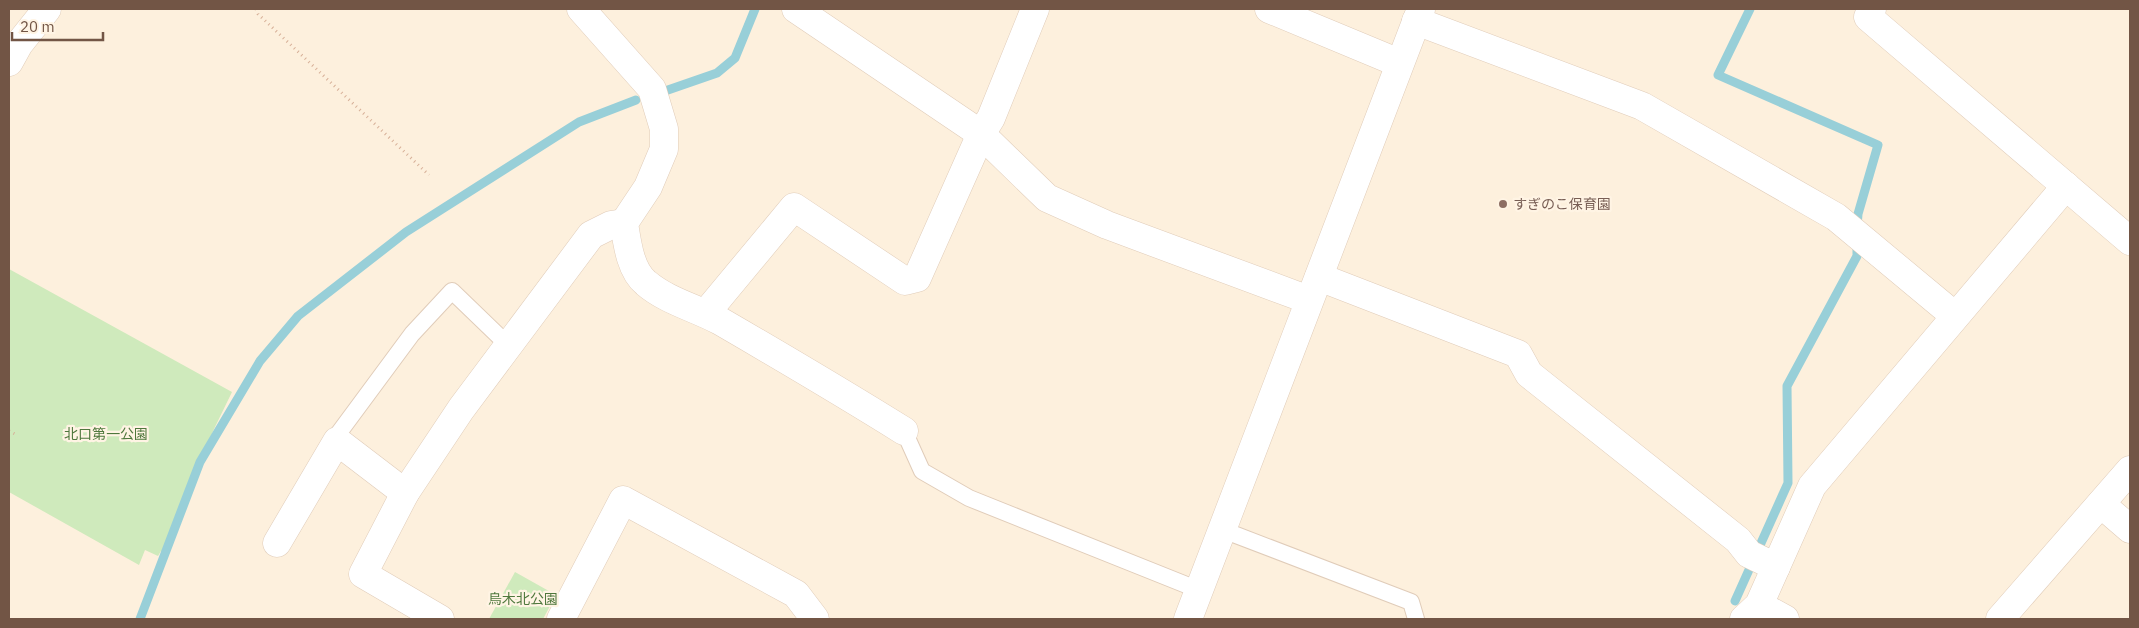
<svg xmlns="http://www.w3.org/2000/svg" width="2139" height="628" font-family="'IBM Plex Sans','Noto Sans JP',sans-serif">
<style>
.green{fill:#cfeabc}
.lines{fill:none;stroke-linecap:round;stroke-linejoin:round}
.stream{stroke:#98cfd8;stroke-width:9}
.service-casing{stroke:#e0ccb9;stroke-width:18}
.minor-casing{stroke:#e0ccb9;stroke-width:29}
.tertiary-casing{stroke:#e0ccb9;stroke-width:29}
.path{stroke:#d7b098;stroke-width:3;stroke-dasharray:1 4;stroke-linecap:butt}
.service{stroke:#fff;stroke-width:16}
.minor{stroke:#fff;stroke-width:28}
.tertiary{stroke:#fff;stroke-width:28}
.education-dot{fill:#8d6e63;stroke:#fff4e4;stroke-width:2}
.labels{text-anchor:middle;dominant-baseline:central;stroke-width:4.5;stroke-linejoin:round;paint-order:stroke}
.education-label{font-size:14px;fill:#785e54;stroke:#fff4e4;text-anchor:start}
.park-label{font-size:14px;fill:#4f783d;stroke:#fff4e4}
</style>
<rect width="100%" height="100%" fill="#fdf0dd"/>
<g class="green">
<path d="M9 269 232 392 214 429 163 551H161L158 556 145 550 139 565 9 492Z"/>
<path d="M515 572 556 595 543 619H489Z"/>
</g>
<g class="lines">
<g class="stream">
<path d="M1750 9 1718 75 1878 145 1858 214 1857 227"/>
<path d="M665 91 717 73 735 58 755 9"/>
<path d="M1735 601 1788 483 1787 386 1857 256V240"/>
<path d="M140 619 200 462 260 361 298 316 406 232 579 122 636 100"/>
</g>
<g class="service-casing">
<g id="service">
<path d="M904 431 922 471 969 498 1199 590"/>
<path d="M337 441 338 434 412 334 452 291 508 345"/>
<path d="M1223 530 1411 602 1416 619"/>
</g>
</g>
<g class="minor-casing">
<g id="minor">
<path d="M581 9 652 89 664 129V149L648 187 624 223C627 242 630 270 646 283 667 301 696 308 720 321 782 357 843 393 904 431"/>
<path d="M796 9 981 134 1047 198 1107 225 1309 300"/>
<path d="M1269 9 1399 63"/>
<path d="M1872 9 1868 17 2130 241"/>
<path d="M1416 21 1642 106 1836 217 1955 316"/>
<path d="M9 62 19 44 47 9"/>
<path d="M1319 277 1518 354 1529 374 1738 540 1749 554 1776 567"/>
<path d="M706 313 794 207 905 281 917 278 981 134 991 118 1035 9"/>
<path d="M2101 504 2130 529"/>
<path d="M277 543 337 441 405 493"/>
<path d="M1759 605 1785 619"/>
<path d="M440 619 363 574 405 493 461 409 591 235 611 225 624 223"/>
<path d="M561 619 623 500 796 594 815 619"/>
<path d="M1744 619 1759 605 1812 486 2066 186"/>
<path d="M2000 619 2130 470"/>
</g>
</g>
<g class="tertiary-casing">
<path id="tertiary" d="M1188 619 1421 9"/>
</g>
<g class="path">
<path d="M256 9 258 14 429 175"/>
<path d="M9 431 15 434"/>
</g>
<use href="#service" class="service"/>
<use href="#minor" class="minor"/>
<use href="#tertiary" class="tertiary"/>
</g>
<circle class="education-dot" cx="1503" cy="204" r="5"/>
<g class="labels">
<g class="education-label">
<text x="1513" y="204">すぎのこ保育園</text>
</g>
<g class="park-label">
<text x="106" y="434">北口第一公園</text>
<text x="523" y="599">烏木北公園</text>
</g>
</g>
<rect width="2139" height="628" fill="none" stroke="#725545" stroke-width="20"/>
<path d="M12 32v8h91v-8" fill="none" stroke="#725545" stroke-width="2.5"/>
<text x="20" y="32" font-size="15" fill="#725545" stroke="#fff4e4" stroke-width="4" paint-order="stroke">20 m</text>
</svg>
